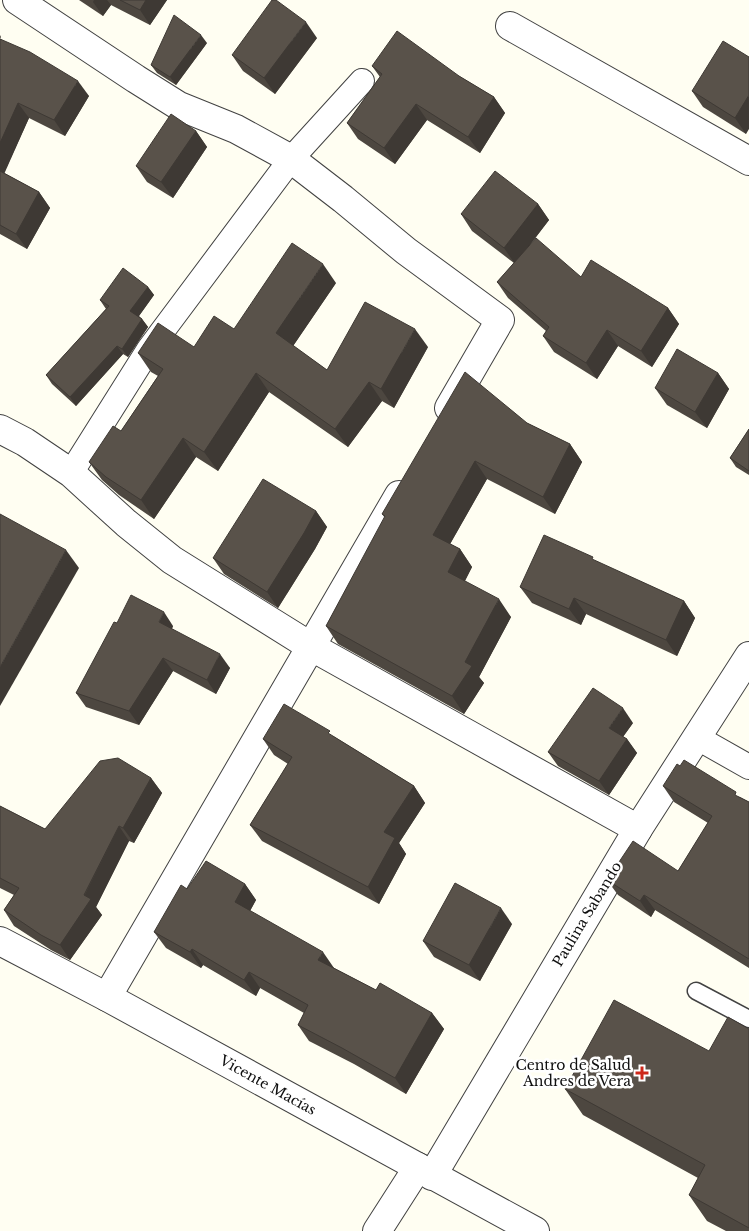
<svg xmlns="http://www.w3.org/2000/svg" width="749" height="1231" font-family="'Libre Baskerville',serif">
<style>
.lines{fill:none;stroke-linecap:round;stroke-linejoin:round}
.service-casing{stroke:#424242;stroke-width:19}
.pedestrian-casing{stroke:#424242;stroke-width:26}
.minor-casing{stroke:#424242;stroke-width:30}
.service{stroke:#fff;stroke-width:16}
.pedestrian{stroke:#fff;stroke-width:24}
.minor{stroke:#fff;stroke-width:28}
.wall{fill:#4d4740}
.shaded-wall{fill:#3e3934}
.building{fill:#59524a;stroke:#3e3934}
.poi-dot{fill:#cd281a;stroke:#fff;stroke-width:2}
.labels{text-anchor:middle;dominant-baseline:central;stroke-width:5;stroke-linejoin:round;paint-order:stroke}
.street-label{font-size:14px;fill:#0f0f0f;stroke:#fff}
.poi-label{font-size:14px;fill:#0f0f0f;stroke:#fff;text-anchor:end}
</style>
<rect width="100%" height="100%" fill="#fffef2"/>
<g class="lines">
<g class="service-casing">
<path id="service" d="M696 991 749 1019"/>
</g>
<g class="pedestrian-casing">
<g id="pedestrian">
<path d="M71 473 149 349 291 159 362 81"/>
<path d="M696 737 749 767"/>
</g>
</g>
<g class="minor-casing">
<g id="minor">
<path d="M17 0 136 79 179 106 236 129 291 159 343 199 406 251 500 320 449 408"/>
<path d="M510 26 749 161"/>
<path d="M0 429 25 442 71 473 126 523 172 560 310 646 638 829"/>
<path d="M0 941 107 997 535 1231"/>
<path d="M107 997 399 495"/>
<path d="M432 1176 638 829 749 656"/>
<path d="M377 1231 418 1167"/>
</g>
</g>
<use href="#service" class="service"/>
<use href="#pedestrian" class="pedestrian"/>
<use href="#minor" class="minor"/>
</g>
<g class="wall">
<path d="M79 0H167L150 25 111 5 103 16Z"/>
<path d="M0 35 1 37 0 39 89 96 65 136 29 118 4 173 39 192 50 208 27 249 0 234Z"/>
<path d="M317 38 275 94 243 71 232 55Z"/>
<path d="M207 43 176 85 157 73 151 65Z"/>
<path d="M749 57 746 134 703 107 692 91Z"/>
<path d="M372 66 459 76 494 97 505 113 480 153 427 120 395 164 358 139 347 123 380 77Z"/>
<path d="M196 131 207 147 173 198 147 182 136 166Z"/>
<path d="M538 204 549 220 530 245 581 277 668 308 679 324 652 367 618 346 597 379 554 352 543 336 546 331 508 298 497 282 514 263 472 231 461 214Z"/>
<path d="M336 283 293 346 327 370 428 347 394 408 382 401 348 447 269 392 218 471 196 457 154 519 119 495 102 480 89 462 121 431 158 376 151 372 138 353 194 347Z"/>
<path d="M148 287 154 295 139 316 142 319 148 327 128 357 123 354 76 406 52 384 46 375 106 309 100 300Z"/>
<path d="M718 373 729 389 707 428 667 405 655 388Z"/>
<path d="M527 423 570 444 582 462 555 514 487 479 450 544 460 549 472 567 465 581 511 617 479 677 484 683 464 714 338 644 326 626 385 518 382 514Z"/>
<path d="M749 429V475L736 467 730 458Z"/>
<path d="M316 511 327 527 315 549 278 608 224 574 213 558Z"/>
<path d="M595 561 684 601 695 618 677 656 586 614 581 625 532 603 520 587Z"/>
<path d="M117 623 173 626 172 629 230 668 216 694 173 671 139 725 86 707 76 693Z"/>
<path d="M633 723 623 737 627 739 637 753 609 795 558 766 548 752Z"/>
<path d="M333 736 414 786 425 803 399 843 406 854 379 904 262 841 250 825 288 764 274 755 263 739Z"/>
<path d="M151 778 162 793 134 843 129 841 96 907 102 915 70 960 51 950 14 926 4 910 14 895 0 888V806L45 829Z"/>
<path d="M663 786 740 797 749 802V968L655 910 651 917 618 895 607 880 678 871 708 823 674 802Z"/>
<path d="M245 884 256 900 250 911 334 968 376 990 432 1013 444 1029 406 1094 354 1064 309 1041 298 1025 304 1013 260 988 256 996 203 965 201 968 166 948 154 932 187 889Z"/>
<path d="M512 924 480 981 434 957 423 941Z"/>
<path d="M749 1029V1231H726L707 1221 689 1195 698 1178 583 1115 565 1089 709 1051Z"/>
</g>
<g class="shaded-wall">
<path d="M94 0H107L111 5 103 16 93 2Z"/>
<path d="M146 0H167L150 25 140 10Z"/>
<path d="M306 22 317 38 275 94 264 78Z"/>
<path d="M201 35 207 43 176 85 170 77Z"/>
<path d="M78 81 89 96 65 136 54 120Z"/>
<path d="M749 95V129L746 134 735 118Z"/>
<path d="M494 97 505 113 480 153 468 137Z"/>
<path d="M18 103 29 118 1 181 0 180V143Z"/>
<path d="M416 104 427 120 395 164 384 148Z"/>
<path d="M196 131 207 147 173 198 161 182Z"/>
<path d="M39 192 50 208 27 249 16 234Z"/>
<path d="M538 204 549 220 515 264 504 248Z"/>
<path d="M323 264 336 283 289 352 276 333Z"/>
<path d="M148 287 154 295 136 320 130 311Z"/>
<path d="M668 308 679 324 652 367 641 351Z"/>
<path d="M142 319 148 327 128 357 122 349Z"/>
<path d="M415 329 428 347 394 408 381 389Z"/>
<path d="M607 330 618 346 597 379 586 363Z"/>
<path d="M117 346 123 354 76 406 70 397Z"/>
<path d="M256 373 269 392 218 471 204 452Z"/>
<path d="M718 373 729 389 707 428 695 412Z"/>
<path d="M369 382 382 401 348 447 335 429Z"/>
<path d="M183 438 196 457 154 519 141 500Z"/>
<path d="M570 444 582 462 555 514 543 497Z"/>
<path d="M475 461 487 479 445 553 433 535Z"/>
<path d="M316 511 327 527 315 549 278 608 267 592Z"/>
<path d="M460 549 472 567 460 590 448 572Z"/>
<path d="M66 550 79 568 0 706V667Z"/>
<path d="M574 598 586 614 581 625 569 609Z"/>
<path d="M499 599 511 617 479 677 484 683 464 714 452 696 465 662Z"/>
<path d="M684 601 695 618 677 656 666 640Z"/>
<path d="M164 612 173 626 168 636 159 622Z"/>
<path d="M220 654 230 668 216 694 207 680Z"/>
<path d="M163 658 173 671 139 725 129 711Z"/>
<path d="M623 708 633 723 619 742 609 728Z"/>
<path d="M627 739 637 753 609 795 599 781Z"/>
<path d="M151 778 162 793 134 843 123 828Z"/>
<path d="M414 786 425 803 399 843 406 854 379 904 368 887 384 832Z"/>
<path d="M119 826 129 841 96 907 102 915 70 960 60 945Z"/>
<path d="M245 884 256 900 246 918 235 902Z"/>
<path d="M644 895 655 910 651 917 640 901Z"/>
<path d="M501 908 512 924 480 981 469 965Z"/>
<path d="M192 949 203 965 201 968 190 952Z"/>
<path d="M323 952 334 968 330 976 318 960Z"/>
<path d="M249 972 260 988 256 996 244 980Z"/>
<path d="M432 1013 444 1029 406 1094 395 1078Z"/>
</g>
<g class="building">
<path d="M120 0H146L140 10Z"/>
<path d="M272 0H276L306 22 264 78 232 55Z"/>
<path d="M174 15 201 35 170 77 151 65Z"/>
<path d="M397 31 459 76 494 97 468 137 416 104 384 148 347 123 382 74 372 66Z"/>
<path d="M0 39 30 52 78 81 54 120 18 103 0 143Z"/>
<path d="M723 41 749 57V95L735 118 692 91Z"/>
<path d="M171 114 196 131 161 182 136 166Z"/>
<path d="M0 171 39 192 16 234 0 225Z"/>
<path d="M495 171 538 204 504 248 461 214Z"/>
<path d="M536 238 581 277 591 260 668 308 641 351 607 330 586 363 543 336 549 327 497 282Z"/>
<path d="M292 243 323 264 276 333 327 370 365 302 415 329 381 389 369 382 335 429 256 373 204 452 183 438 141 500 106 477 89 462 113 426 121 431 163 369 138 353 158 323 194 347 214 316 234 329Z"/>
<path d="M123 268 148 287 130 311 142 319 122 349 117 346 70 397 46 375 109 306 100 300Z"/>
<path d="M677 349 718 373 695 412 655 388Z"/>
<path d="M465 372 527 423 570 444 543 497 475 461 433 535 460 549 448 572 499 599 465 662 472 666 452 696 326 626 385 516 382 514Z"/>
<path d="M749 429V471L730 458Z"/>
<path d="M263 479 316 511 304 533 267 592 213 558Z"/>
<path d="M0 514 66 550 0 667Z"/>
<path d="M544 535 593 557 592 559 684 601 666 640 574 598 569 609 520 587Z"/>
<path d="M131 595 164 612 159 622 220 654 207 680 163 658 129 711 76 693 114 622 117 623Z"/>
<path d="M593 688 623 708 609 728 627 739 599 781 548 752Z"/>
<path d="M284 704 330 731 328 733 414 786 384 832 395 838 368 887 250 825 292 757 263 739Z"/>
<path d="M118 758 151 778 123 828 119 826 84 895 91 899 60 945 41 935 4 910 19 888 0 878V806L45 829 100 761Z"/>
<path d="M684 760 736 792 735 795 749 802V959L644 895 640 901 607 880 633 841 678 871 712 816 663 786 677 764 680 766Z"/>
<path d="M206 861 245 884 235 902 323 952 318 960 376 990 380 983 432 1013 395 1078 342 1048 298 1025 308 1005 249 972 244 980 192 949 190 952 154 932 181 885 187 889Z"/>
<path d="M455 883 501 908 469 965 423 941Z"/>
<path d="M614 1000 709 1051 728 1017 749 1029V1228L689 1195 705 1165 565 1089Z"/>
</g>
<path class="poi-dot" d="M639.5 1065.5h5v5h5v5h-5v5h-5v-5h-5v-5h5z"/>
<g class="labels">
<g class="street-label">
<text transform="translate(587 914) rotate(-59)">Paulina Sabando</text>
<text transform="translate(268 1085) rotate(29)">Vicente Macías</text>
</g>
<g class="poi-label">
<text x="631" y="1065">Centro de Salud<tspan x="631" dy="16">Andres de Vera</tspan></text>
</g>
</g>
</svg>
